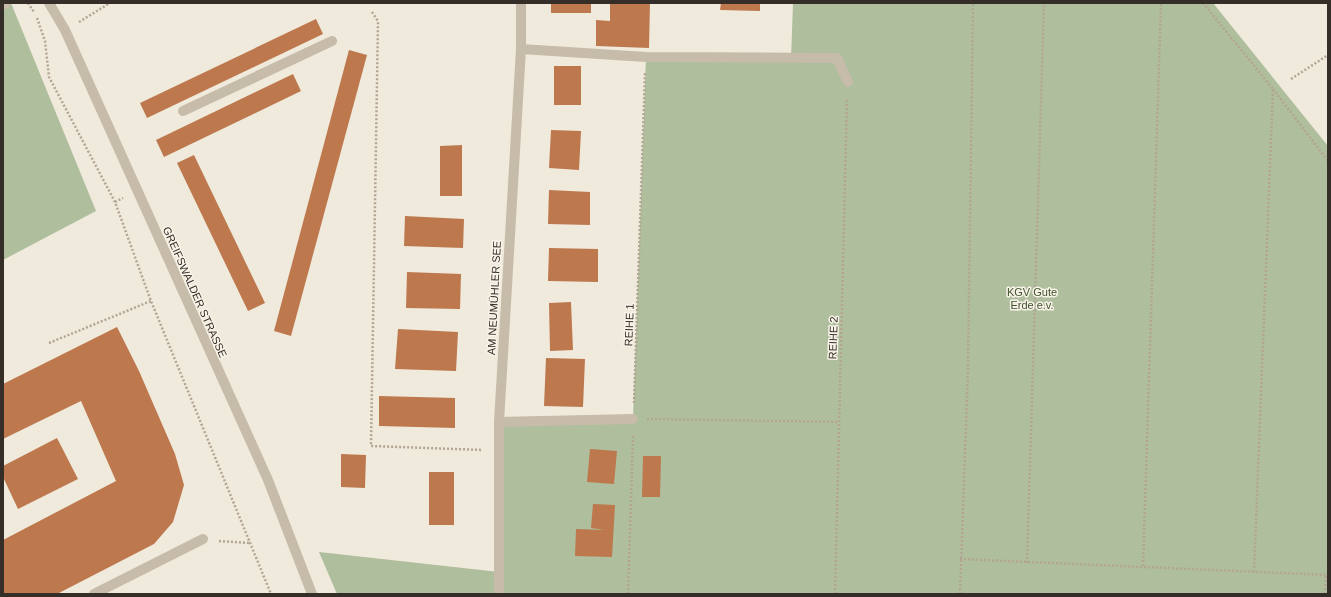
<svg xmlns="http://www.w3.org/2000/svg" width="1331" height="597" font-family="Helvetica,sans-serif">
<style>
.green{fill:#afbe9d}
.building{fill:#bd784d}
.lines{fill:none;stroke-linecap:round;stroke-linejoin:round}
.path{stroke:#b3a593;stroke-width:2.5;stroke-dasharray:2 2;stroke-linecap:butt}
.lane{stroke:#c7bba9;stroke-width:10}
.street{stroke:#c7bba9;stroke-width:10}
.labels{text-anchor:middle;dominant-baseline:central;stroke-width:3;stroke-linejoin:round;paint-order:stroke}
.street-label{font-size:11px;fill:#352e28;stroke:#f8f3e8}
.park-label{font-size:11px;fill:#40522e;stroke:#f8f3e8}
</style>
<rect width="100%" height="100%" fill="#f0eadc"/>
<g class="green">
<path d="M11 3 96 211 3 260V7Z"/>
<path d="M793 3H1213L1328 146V594H337L319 552 499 572V422L633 419 646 57 791 59Z"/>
</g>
<g class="building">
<rect x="551" y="3" width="40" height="10"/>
<path d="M610 3H650L649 48 596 46V20L610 21Z"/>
<path d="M721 3H760V11L720 10Z"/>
<path d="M316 19 323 34 147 118 140 103Z"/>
<path d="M349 50 367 55 291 336 274 331Z"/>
<rect x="554" y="66" width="27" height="39"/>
<path d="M293 74 301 91 164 157 156 140Z"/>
<path d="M551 130 581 131 579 170 549 168Z"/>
<path d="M462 145V196H440V146Z"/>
<path d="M194 155 265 303 248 311 177 163Z"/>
<path d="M549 190 590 192V225L548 224Z"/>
<path d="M405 216 464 219 463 248 404 246Z"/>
<path d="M549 248 598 249V282L548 281Z"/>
<path d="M407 272 461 274 460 309 406 308Z"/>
<path d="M571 302 573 350 550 351 549 303Z"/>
<path d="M117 327 139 371 175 454 184 485 173 522 154 544 57 594H3V540L116 481 81 401 3 439V384Z"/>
<path d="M398 329 458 332 456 371 395 369Z"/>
<path d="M546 358 585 359 583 407 544 406Z"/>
<path d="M379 396 455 398V428L379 426Z"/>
<path d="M57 438 78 479 18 509 3 477V466Z"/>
<path d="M590 449 617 451 614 484 587 482Z"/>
<path d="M341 454 366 455 365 488 341 487Z"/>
<path d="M643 456H661L660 497H642Z"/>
<rect x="429" y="472" width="25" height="53"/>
<path d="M593 504 615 505 612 557 575 556 576 529 604 530 591 528Z"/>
</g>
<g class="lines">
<g class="path">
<path d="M28 3 34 12"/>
<path d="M1203 3 1273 89 1254 572"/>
<path d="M372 12 378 21 371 446 483 450"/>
<path d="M37 18 45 41 49 77 115 202 151 301 271 594"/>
<path d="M79 22 110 3"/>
<path d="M1291 79 1328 55"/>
<path d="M1273 89 1328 161"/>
<path d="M115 202 123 198"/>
<path d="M49 343 151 301"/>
<path d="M634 403 645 72"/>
<path d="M647 419 839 422"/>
<path d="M219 541 250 543"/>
<path d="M960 559 1328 575"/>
<path d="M1027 563 1044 3"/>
<path d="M1143 566 1161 3"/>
<path d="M628 594 633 436"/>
<path d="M835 594 847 98"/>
<path d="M960 594 968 368 973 3"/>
<path d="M1325 594 1326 575"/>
</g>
<g class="lane">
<path d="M3 5 6 3"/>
<path d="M521 49 646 57 837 58 848 82"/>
<path d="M183 111 332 41"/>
<path d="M499 422 633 419"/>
<path d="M94 594 203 539"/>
</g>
<g class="street">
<path d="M49 3 65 30 268 480 312 594"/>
<path d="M499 594V422L521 49V3"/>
</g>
</g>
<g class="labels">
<g class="street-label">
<text transform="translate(195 292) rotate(66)">GREIFSWALDER STRASSE</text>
<text transform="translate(494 298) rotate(-87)">AM NEUMÜHLER SEE</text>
<text transform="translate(629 325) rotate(-88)">REIHE 1</text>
<text transform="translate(833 338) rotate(-88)">REIHE 2</text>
</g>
<g class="park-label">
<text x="1032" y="292">KGV Gute<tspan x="1032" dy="13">Erde e.v.</tspan></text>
</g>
</g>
<rect width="1331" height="597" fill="none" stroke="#352e28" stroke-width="8"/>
</svg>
